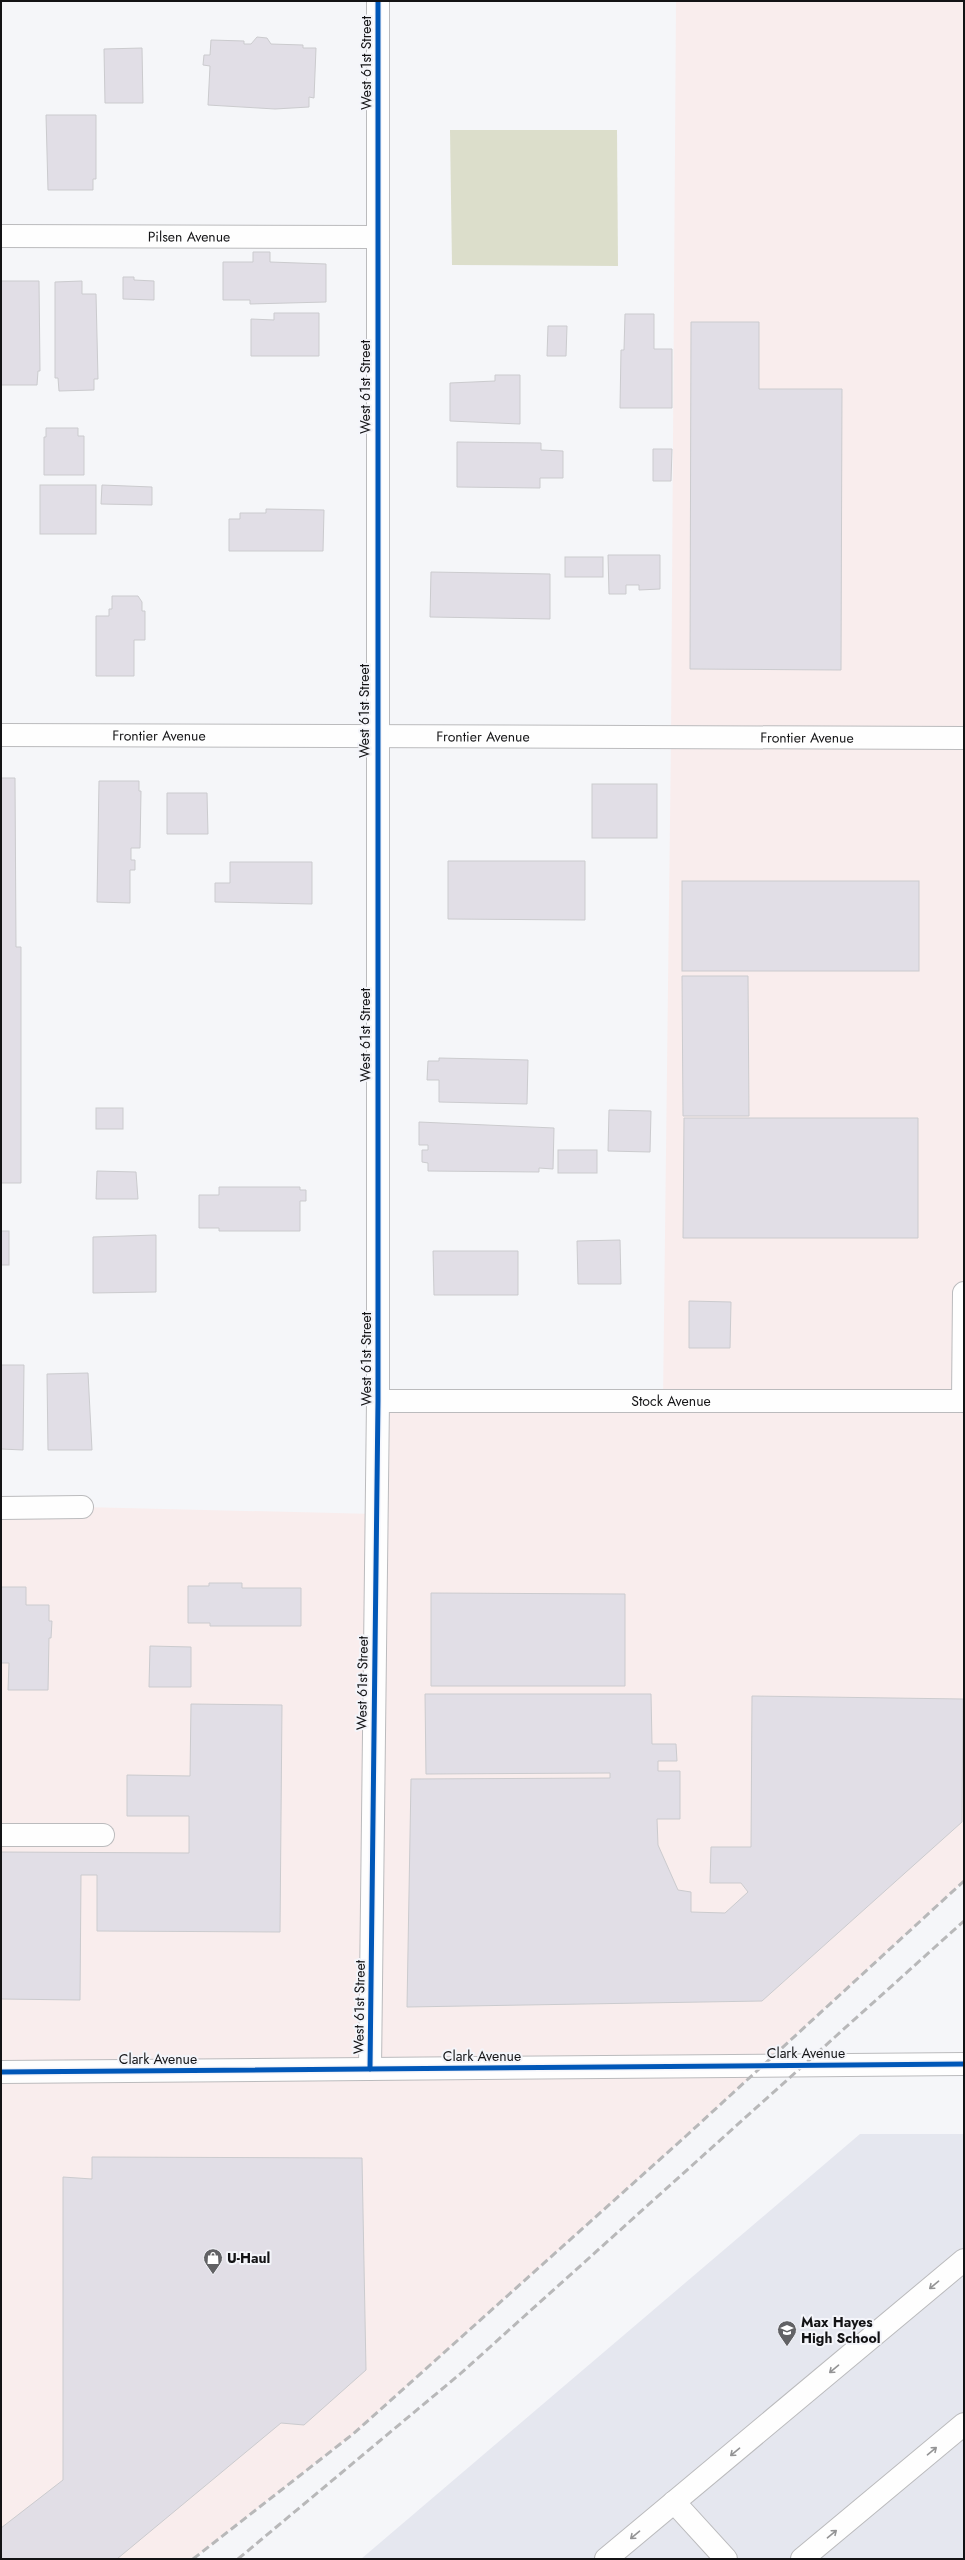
<svg xmlns="http://www.w3.org/2000/svg" width="965" height="2560" font-family="Jost,sans-serif">
<style>
.built{fill:#e5e7ef}
.industrial{fill:#f9eded}
.green{fill:#dcdecb}
.building{fill:#e1dee6;stroke:#cbcbce}
.lines{fill:none;stroke-linecap:round;stroke-linejoin:round}
.minor-casing{stroke:#bbbbbd;stroke-width:24}
.minor{stroke:#fefefe;stroke-width:22}
.rail{stroke:#b8b8b9;stroke-width:3;stroke-dasharray:8 4;stroke-linecap:butt}
.cycleway-casing{stroke:#f4f5fa;stroke-width:8}
.cycleway{stroke:#0057b8;stroke-width:5}
.oneway{stroke:#949495}
.labels{text-anchor:middle;dominant-baseline:central;stroke-width:4;stroke-linejoin:round;paint-order:stroke}
.street-label{font-size:14px;fill:#131315;stroke:#f4f5fa}
.poi-label{font-size:14px;font-weight:bold;fill:#131315;stroke:#f4f5fa;text-anchor:start}
</style>
<rect width="100%" height="100%" fill="#f5f6f9"/>
<path class="built" d="M860 2134H964V2559H361Z"/>
<path class="industrial" d="M676 1H964V1881L686 2136 353 2434 193 2559H1V1508L82 1507 376 1514 378 1401H663L671 738Z"/>
<path class="green" d="M450 130H617L618 266 452 265Z"/>
<g class="building">
<path d="M257 37 267 38 271 44 303 45V48H316L314 98 309 97V107L275 109 208 105 210 66 203 65 204 55H210L211 40 244 41V44H251Z"/>
<path d="M142 48 143 103H105L104 49Z"/>
<path d="M46 115H96V179H93V190H48Z"/>
<path d="M253 252H270V262L326 264V302L250 304V300H223V262H253Z"/>
<path d="M123 277H134V280L154 281V300L123 299Z"/>
<path d="M1 281H39L40 371H38L37 385H1Z"/>
<path d="M82 281V294H96L98 379H94V390L59 391 58 378H55V282Z"/>
<path d="M274 313H319V356H251V319L274 320Z"/>
<path d="M625 314H654V349H672V408H620L621 350H624Z"/>
<path d="M691 322H759V389H842L841 670 690 669Z"/>
<path d="M548 326H567L566 356H547Z"/>
<path d="M495 375H520V424L450 421V383L495 381Z"/>
<path d="M46 428H78V436H84V475H44V437H46Z"/>
<path d="M457 442 541 443V450L563 451V478H540V488L457 487Z"/>
<path d="M653 449H672L671 481H653Z"/>
<rect x="40" y="485" width="56" height="49"/>
<path d="M102 485 152 487V505L101 504Z"/>
<path d="M266 509 324 510 323 551H229V519H240V513H266Z"/>
<path d="M608 555H660V589L639 590V585H626V594H609Z"/>
<rect x="565" y="557" width="38" height="20"/>
<path d="M431 572 550 574V619L430 617Z"/>
<path d="M112 596H138L142 602V611H145V640H134V676H96V616H109V609H112Z"/>
<path d="M1 778H15L16 947H21V1183H1Z"/>
<path d="M99 781H139V791H141L140 848H131V860H135V870H130V903L97 902Z"/>
<rect x="592" y="784" width="65" height="54"/>
<path d="M167 793H207L208 834H167Z"/>
<path d="M448 861H585V920L448 919Z"/>
<path d="M230 862H312V904L215 902V883H230Z"/>
<rect x="682" y="881" width="237" height="90"/>
<path d="M682 976H748L749 1116H683Z"/>
<path d="M439 1058 528 1060 527 1104 439 1102V1080H427L428 1061H439Z"/>
<rect x="96" y="1108" width="27" height="21"/>
<path d="M609 1110 651 1111 650 1152 608 1151Z"/>
<path d="M684 1118H918V1238H683Z"/>
<path d="M419 1122 554 1128 553 1169 539 1168V1172L428 1171V1163L422 1162V1150H428V1145H419Z"/>
<rect x="558" y="1150" width="39" height="23"/>
<path d="M97 1171 136 1172 138 1199H96Z"/>
<path d="M219 1187H300V1190H306V1201H300V1231H219V1228H199V1195H219Z"/>
<rect x="1" y="1231" width="8" height="34"/>
<path d="M156 1235V1292L93 1293V1237Z"/>
<path d="M620 1240 621 1284H578L577 1241Z"/>
<path d="M433 1251H518V1295H434Z"/>
<path d="M689 1301 731 1302 730 1348H689Z"/>
<path d="M1 1365H24L23 1450 1 1449Z"/>
<path d="M88 1373 92 1450H48L47 1374Z"/>
<path d="M209 1583H242V1588H301V1626H210V1623H188V1586H209Z"/>
<path d="M1 1587H26V1605H49V1621H52L51 1638H49L48 1690H8L9 1663H1Z"/>
<path d="M431 1593 625 1594V1686H431Z"/>
<path d="M150 1646 191 1647V1687H149Z"/>
<path d="M425 1694H651L652 1744H676L677 1761H658V1771H680V1819H657L658 1845 678 1890 691 1892V1912L725 1913 748 1892 741 1883H710L711 1847H751L752 1696 963 1699 962 1822 762 2001 407 2007 411 1779 610 1778V1773L426 1774Z"/>
<path d="M191 1704 282 1705 280 1932 97 1931V1875H81L80 2000 1 1999V1852L189 1853V1816H127V1775L190 1776Z"/>
<path d="M92 2157 362 2158 366 2370 304 2425 281 2423 117 2559H1V2528L63 2480V2177L92 2179Z"/>
</g>
<g class="lines">
<g class="minor-casing">
<g id="minor">
<path id="s1" d="M1 236 378 237"/>
<path id="s2" d="M1 735 964 738"/>
<path id="s3" d="M378 1401H964"/>
<path d="M963 1401 964 1293"/>
<path d="M1 1508 82 1507"/>
<path d="M1 1835H103"/>
<path d="M370 2069 378 1401V1"/>
<path d="M1 2072 964 2064"/>
<path d="M674 2502 726 2559"/>
<path d="M606 2559 964 2260"/>
<path d="M802 2559 964 2424"/>
</g>
</g>
<use href="#minor" class="minor"/>
<g class="rail">
<path d="M193 2559 353 2434 686 2136 964 1881"/>
<path d="M238 2559 460 2374 964 1921"/>
</g>
<g class="cycleway-casing">
<g id="cycleway">
<path d="M370 2069 378 1401V1"/>
<path d="M1 2072 964 2064"/>
</g>
</g>
<use href="#cycleway" class="cycleway"/>
</g>
<defs><path id="oneway-shaft" d="M-6 0H5M1.5-3L5.5 0L1.5 3" fill="none" stroke-width="1.6" stroke-linecap="round" stroke-linejoin="round"/></defs>
<g class="oneway">
<use href="#oneway-shaft" transform="translate(934 2285) rotate(140)"/>
<use href="#oneway-shaft" transform="translate(834 2369) rotate(140)"/>
<use href="#oneway-shaft" transform="translate(932 2451) rotate(-40)"/>
<use href="#oneway-shaft" transform="translate(735 2452) rotate(140)"/>
<use href="#oneway-shaft" transform="translate(832 2534) rotate(-40)"/>
<use href="#oneway-shaft" transform="translate(635 2535) rotate(140)"/>
</g>
<defs>
<g id="shop-pin" transform="scale(1)"><path d="M0 17L-7.5 6A9.5 9.5 0 1 1 7.5 6Z" fill="#626265" stroke="#f4f5fa"/><path d="M-5-2.5h2.3a2.7 3.5 0 0 1 5.4 0H5L5.5 6h-11ZM-1.5-2.5h3a1.5 2.3 0 0 0-3 0Z" fill="#fff"/></g>
<g id="school-pin" transform="scale(1)"><path d="M0 17L-7.5 6A9.5 9.5 0 1 1 7.5 6Z" fill="#626265" stroke="#f4f5fa"/><path d="M0-5L7-2L0 1L-7-2ZM-4 1L0 2.5L4 1V4Q0 6-4 4Z" fill="#fff"/></g>
</defs>
<g fill-rule="evenodd">
<use href="#shop-pin" x="213" y="2258"/>
<use href="#school-pin" x="787" y="2330"/>
</g>
<g class="labels">
<g class="street-label">
<text transform="translate(366 63) rotate(-90)">West 61st Street</text>
<text stroke="none"><textPath href="#s1" startOffset="188">Pilsen Avenue</textPath></text>
<text transform="translate(365 387) rotate(-90)">West 61st Street</text>
<text transform="translate(364 711) rotate(-90)">West 61st Street</text>
<text stroke="none"><textPath href="#s2" startOffset="158">Frontier Avenue</textPath></text>
<text stroke="none"><textPath href="#s2" startOffset="482">Frontier Avenue</textPath></text>
<text stroke="none"><textPath href="#s2" startOffset="806">Frontier Avenue</textPath></text>
<text transform="translate(365 1035) rotate(-90)">West 61st Street</text>
<text transform="translate(366 1359) rotate(-90)">West 61st Street</text>
<text stroke="none"><textPath href="#s3" startOffset="293">Stock Avenue</textPath></text>
<text transform="translate(362 1683) rotate(-89)">West 61st Street</text>
<text transform="translate(359 2007) rotate(-89)">West 61st Street</text>
<text x="806" y="2053">Clark Avenue</text>
<text x="482" y="2056">Clark Avenue</text>
<text x="158" y="2059">Clark Avenue</text>
</g>
<g class="poi-label">
<text x="227" y="2258">U-Haul</text>
<text x="801" y="2322">Max Hayes<tspan x="801" dy="16">High School</tspan></text>
</g>
</g>
<rect width="965" height="2560" fill="none" stroke="#131315" stroke-width="4"/>
</svg>
